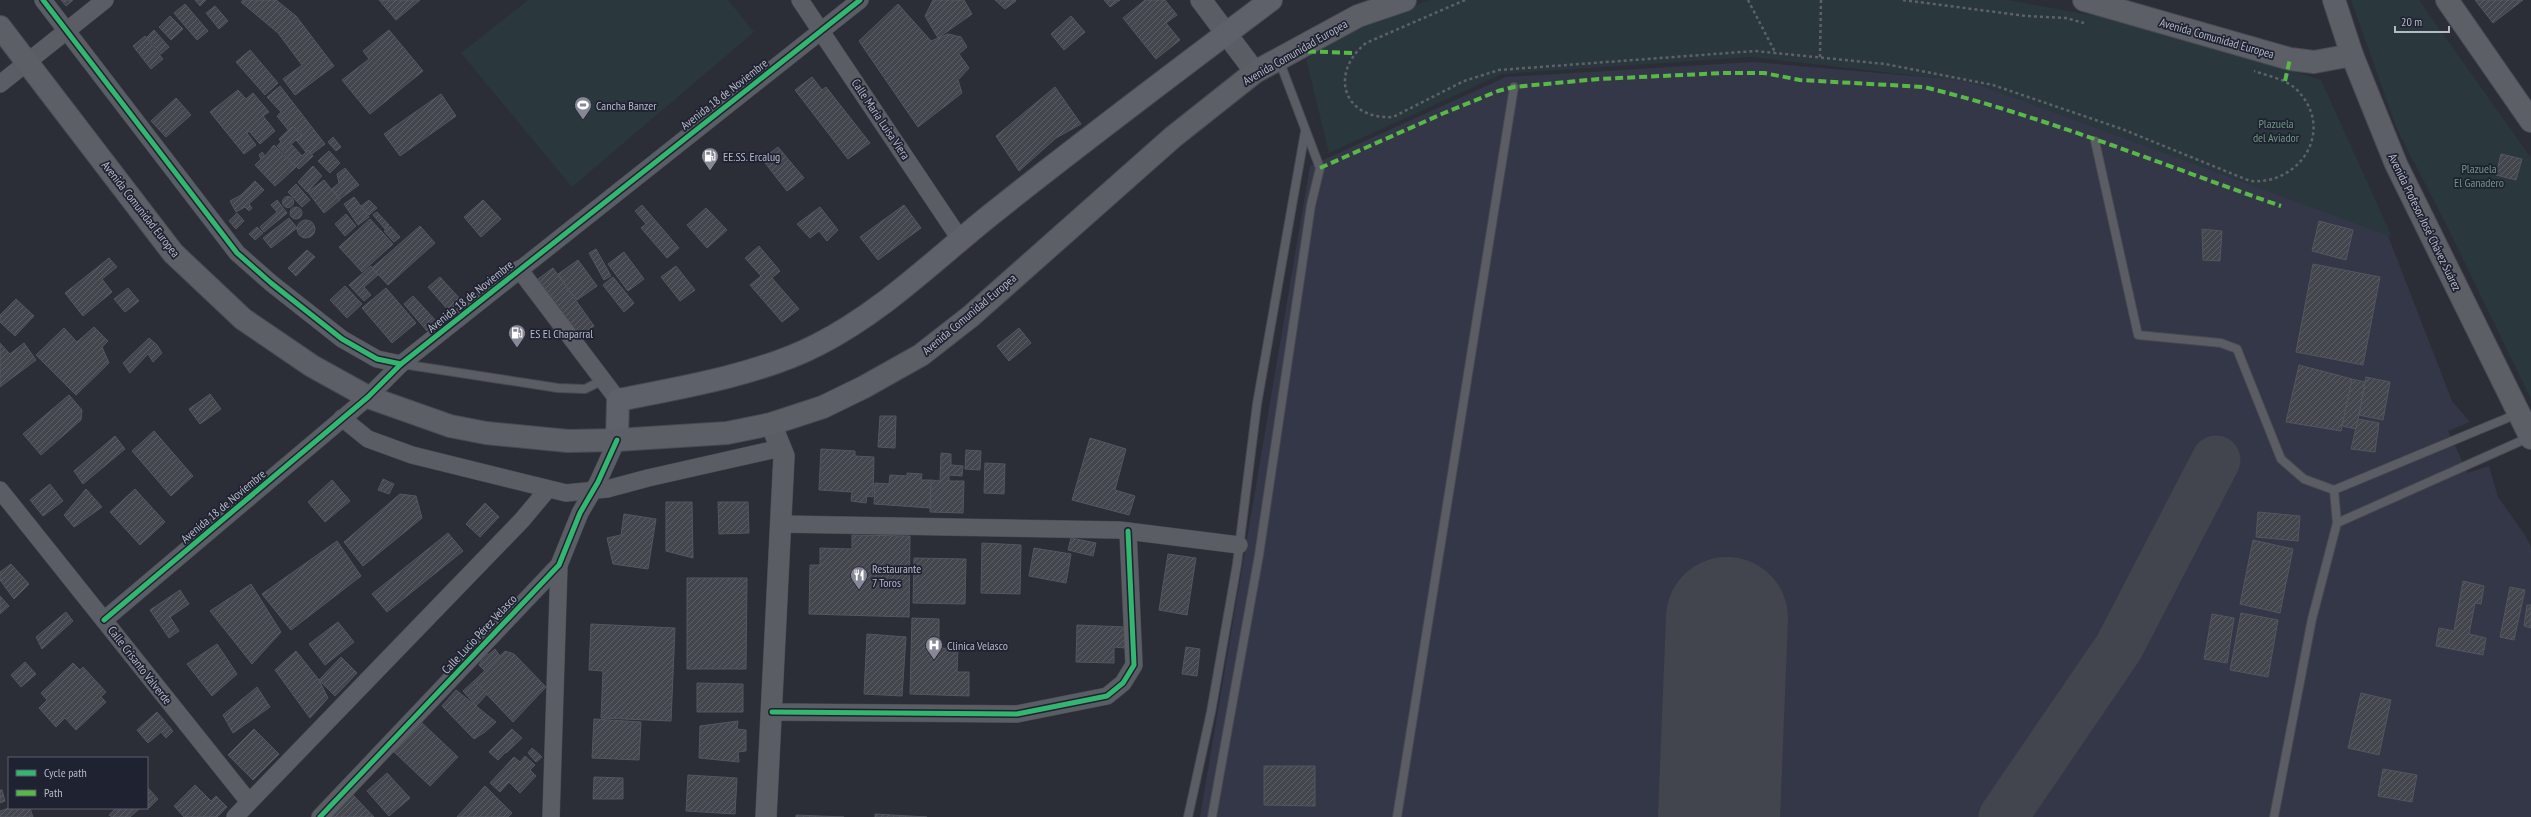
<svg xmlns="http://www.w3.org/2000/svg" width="2531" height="817" font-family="'PT Sans Narrow',sans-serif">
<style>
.airport{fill:#343747}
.park{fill:#2a373d}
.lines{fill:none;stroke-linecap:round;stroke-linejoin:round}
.taxiway{stroke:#42454d;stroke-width:49}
.runway{stroke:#42454d;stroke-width:122}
.building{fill:url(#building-hatch);stroke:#53565f}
.service-casing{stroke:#484950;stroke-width:10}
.minor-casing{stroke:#484950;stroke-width:18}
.tertiary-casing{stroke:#484950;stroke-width:22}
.secondary-casing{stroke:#484950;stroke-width:24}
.primary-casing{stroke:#494b54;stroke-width:24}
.path{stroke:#5f6168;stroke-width:2.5;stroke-dasharray:3 3;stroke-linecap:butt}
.service{stroke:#5b5d65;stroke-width:8}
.minor{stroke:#5b5d65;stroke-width:17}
.tertiary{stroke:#5b5d65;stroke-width:21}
.secondary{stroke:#5f616a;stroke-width:22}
.primary{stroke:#5d5f67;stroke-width:22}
.quiet{stroke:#58b947;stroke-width:4;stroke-dasharray:8 4;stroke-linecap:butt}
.cycleway-casing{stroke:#1f2231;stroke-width:8}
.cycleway{stroke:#33b770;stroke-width:5}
.labels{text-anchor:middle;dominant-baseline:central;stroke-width:3.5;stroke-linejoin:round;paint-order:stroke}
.street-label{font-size:12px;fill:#b6b9c7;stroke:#1f2231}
.poi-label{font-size:12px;fill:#b6b9c7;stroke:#1f2231;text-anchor:start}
.park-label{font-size:12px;fill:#709681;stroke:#1f2231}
</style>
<defs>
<pattern id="building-hatch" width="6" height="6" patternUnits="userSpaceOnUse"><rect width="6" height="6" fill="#44464e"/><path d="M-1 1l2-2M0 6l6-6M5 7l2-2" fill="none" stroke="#5d5f66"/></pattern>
</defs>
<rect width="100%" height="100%" fill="#2c2e37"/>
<path class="airport" d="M1753 62 1972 81 2387 233 2452 401 2470 422 2448 431 2465 467 2468 473 2489 466 2498 497 2525 535 2531 547V817H1200L1310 166 1506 77Z"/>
<g class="park">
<path d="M528 0H728L754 32 572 187 461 53Z"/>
<path d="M1430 0H2007L2141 24 2321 80 2392 237 1971 82 1751 57 1502 74 1329 153 1306 59 1361 24Z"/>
<path d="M2351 0H2419L2531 158V399L2447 226 2397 129Z"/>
</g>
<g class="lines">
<path class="taxiway" d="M2003 817 2119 647 2216 460"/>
<path class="runway" d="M1719 817 1727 618"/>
</g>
<g class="building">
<path d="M61 0H73L66 6Z"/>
<path d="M195 0H206L200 6Z"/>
<path d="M243 0H276L296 16 334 66 295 95 283 79 302 65 278 33 241 2Z"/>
<path d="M379 0H420L396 20Z"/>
<path d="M933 0H964L972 14 938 38 925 16Z"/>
<path d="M995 0H1015L1016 1 1005 9Z"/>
<path d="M1104 0H1120L1110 7Z"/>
<path d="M1145 0H1165L1177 15 1166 23 1180 40 1156 59 1123 18Z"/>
<path d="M2475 0H2523L2493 23Z"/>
<path d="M185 4 208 31 197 40 174 13Z"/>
<path d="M898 4 931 41 948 34 961 37 967 47 959 54 969 68 958 80 962 93 918 127 859 41Z"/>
<path d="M215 6 228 21 219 29 206 13Z"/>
<path d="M170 16 183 29 171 40 159 27Z"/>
<path d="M1071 16 1085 32 1064 50 1051 34Z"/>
<path d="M154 30 169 47 161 54 147 37Z"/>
<path d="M389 30 423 71 370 114 342 80 369 59 363 51Z"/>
<path d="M145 36 163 59 151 69 133 46Z"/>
<path d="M250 50 278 83 265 95 236 62Z"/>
<path d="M812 77 822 90 826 87 870 143 848 159 795 90Z"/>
<path d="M280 86 325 144 309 156 277 116 281 112 267 97Z"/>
<path d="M1055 87 1081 124 1056 138 1019 171 996 136Z"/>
<path d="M238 90 246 99 253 93 269 112 263 116 275 131 260 144 249 131 247 133 256 145 244 154 210 112Z"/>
<path d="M441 94 456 116 400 156 384 134Z"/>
<path d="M176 98 191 115 166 137 151 121Z"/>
<path d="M293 126 302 135 291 144 302 156 308 150 313 156 299 169 277 146 281 142 279 139Z"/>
<path d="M333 137 341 147 336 151 328 142Z"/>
<path d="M274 145 296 167 275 186 255 165 261 159 259 155 262 152 265 156Z"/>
<path d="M778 147 804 178 787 191 762 159Z"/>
<path d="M329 151 340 163 330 173 318 161Z"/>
<path d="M2501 154 2522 159 2516 180 2496 175Z"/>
<path d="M313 166 322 176 307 192 298 182Z"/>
<path d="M345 168 359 185 340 199 332 189 339 183 337 174Z"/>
<path d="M324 180 340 200 324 213 308 192Z"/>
<path d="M255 181 264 190 249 204 252 208 249 211 245 207 236 212 230 201 241 195Z"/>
<path d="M296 184 310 200 302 207 288 192Z"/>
<circle cx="288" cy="202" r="5.5"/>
<path d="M354 197 369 217 358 225 344 204Z"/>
<path d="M277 200 287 213 264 232 260 227 277 212 271 205Z"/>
<path d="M369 200 377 208 369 215 361 206Z"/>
<path d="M483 200 501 219 481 237 464 217Z"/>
<path d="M642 205 679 248 667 258 641 228 646 224 635 211Z"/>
<path d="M904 205 921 228 878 260 860 237Z"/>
<circle cx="296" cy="213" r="6"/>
<path d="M820 207 838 230 827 241 819 231 810 238 797 224Z"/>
<path d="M706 208 727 230 707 248 687 225Z"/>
<path d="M377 212 389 225 385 229 373 215Z"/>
<path d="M237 213 244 221 236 229 229 221Z"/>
<path d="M346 214 356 226 345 236 335 224Z"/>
<path d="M289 218 297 228 271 248 263 238Z"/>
<path d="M370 219 393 244 362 272 339 247Z"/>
<circle cx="306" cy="229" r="9"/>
<path d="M2319 221 2353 230 2346 260 2312 251Z"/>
<path d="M390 226 400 237 394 242 384 231Z"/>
<path d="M420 226 435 243 388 285 372 268Z"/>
<path d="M257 227 263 233 255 240 249 234Z"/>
<path d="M2202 229 2222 231 2220 261 2203 260Z"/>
<path d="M759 246 780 271 772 278 799 309 782 322 750 285 761 276 745 258Z"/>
<path d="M596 249 611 276 604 280 589 253Z"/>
<path d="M307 250 315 257 296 276 288 268Z"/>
<path d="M624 252 644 279 628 291 608 264Z"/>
<path d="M109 258 117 267 102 279 112 292 83 316 65 293Z"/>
<path d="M578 260 597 286 577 300 558 274Z"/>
<path d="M2313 264 2380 277 2363 365 2296 352Z"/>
<path d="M371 266 378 275 364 287 371 295 364 301 349 285Z"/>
<path d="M676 266 695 290 680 301 661 277Z"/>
<path d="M553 268 594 326 579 337 538 279Z"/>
<path d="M440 277 461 300 449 311 428 287Z"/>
<path d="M613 277 634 303 624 312 603 285Z"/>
<path d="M345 286 362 304 347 318 330 300Z"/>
<path d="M128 288 139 301 125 312 114 299Z"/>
<path d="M386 288 416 323 392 343 362 308Z"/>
<path d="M413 296 437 322 427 331 404 304Z"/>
<path d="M16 299 34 316 15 336 0 322V315Z"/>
<path d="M94 327 108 341 102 347 109 363 76 395 36 355 64 328 77 342Z"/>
<path d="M1019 328 1031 343 1009 361 997 346Z"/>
<path d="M149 338 157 345 162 353 153 362 148 354 130 373 123 363Z"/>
<path d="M0 343 10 354 24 343 36 360 0 387Z"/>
<path d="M2299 365 2352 379 2341 431 2286 422Z"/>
<path d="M2366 377 2390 382 2383 420 2359 415Z"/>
<path d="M2352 379 2365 382 2356 429 2342 426Z"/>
<path d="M210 394 221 409 200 424 189 409Z"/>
<path d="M69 395 82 410 81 420 41 455 23 434Z"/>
<path d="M880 416H896L895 448 878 447Z"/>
<path d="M2358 419 2379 423 2375 452 2351 449Z"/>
<path d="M154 431 193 476 171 496 132 451Z"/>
<path d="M115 436 125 449 83 484 74 471Z"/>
<path d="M1090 438 1126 449 1115 490 1135 496 1129 515 1072 500Z"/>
<path d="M821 449 855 451V456L874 457 873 497 867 496 866 503 851 501 852 492 819 490Z"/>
<path d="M966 450 981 451 980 470 965 469Z"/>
<path d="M941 453 951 454V465L963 466 962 476 949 475V481H964L963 513 930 512 931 480 940 481Z"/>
<path d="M985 463 1005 464 1004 494 984 493Z"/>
<path d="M907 473 922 474 921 480H931L930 508 874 504 875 483 889 484 890 475 907 476Z"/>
<path d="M383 479 394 484 389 494 378 490Z"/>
<path d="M332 480 350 501 325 522 308 502Z"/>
<path d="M50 484 63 501 43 516 30 500Z"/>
<path d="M86 489 102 507 74 527 64 515Z"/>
<path d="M135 489 165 522 140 545 110 512Z"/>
<path d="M400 494 416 496 422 518 363 566 344 542Z"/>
<path d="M666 502H692L693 558 666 551Z"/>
<path d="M718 502H748L749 533 719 534Z"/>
<path d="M485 503 499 517 480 537 466 524Z"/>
<path d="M2258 512 2300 516 2298 541 2256 537Z"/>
<path d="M624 514 656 519 648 569 613 564 607 538 621 535Z"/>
<path d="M448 533 463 551 387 612 372 594Z"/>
<path d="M852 535 910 536 909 617 809 614 810 565H820V548L852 549Z"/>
<path d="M1071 538 1096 543 1093 556 1068 550Z"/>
<path d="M2253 540 2293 549 2280 613 2240 604Z"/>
<path d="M337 541 361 576 291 630 262 594Z"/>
<path d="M982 543 1021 545 1020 594 981 593Z"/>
<path d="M1034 548 1071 554 1066 583 1029 576Z"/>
<path d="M1168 554 1196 558 1187 615 1159 610Z"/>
<path d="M914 558 966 559 965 604 913 603Z"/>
<path d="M11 564 29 584 14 599 0 580V572Z"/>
<path d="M687 578H747L746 669H687Z"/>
<path d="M2463 581 2484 586 2481 604 2475 603 2469 634 2486 638 2483 655 2436 646 2439 628 2454 631Z"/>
<path d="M251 584 281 632 252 664 210 611Z"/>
<path d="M2510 587 2525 590 2514 640 2500 637Z"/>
<path d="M180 590 189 604 170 617 179 631 169 638 150 610Z"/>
<path d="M0 596 9 606 0 614Z"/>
<path d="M2527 605H2531V628L2524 626Z"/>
<path d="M66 612 73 621 42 649 36 637Z"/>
<path d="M2241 613 2278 620 2268 677 2230 670Z"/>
<path d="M2212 614 2234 618 2227 663 2204 659Z"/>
<path d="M912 618 939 619V648L958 649 957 672H969V696L910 694Z"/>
<path d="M338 622 354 642 325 665 309 644Z"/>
<path d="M591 624 675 628 671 721 601 718 603 671 589 670Z"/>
<path d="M1077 625 1125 627V648L1114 647V663L1076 662Z"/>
<path d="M867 634 906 637 902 696 864 694Z"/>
<path d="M217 644 237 674 212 696 187 664Z"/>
<path d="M1186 647 1200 649 1197 676 1182 674Z"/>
<path d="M495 649 500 656 485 671 479 665 482 660 479 657 485 651 488 655Z"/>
<path d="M296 651 319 680 328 698 310 718 275 670Z"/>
<path d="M505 651 514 654 546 687 513 722 474 681Z"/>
<path d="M341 657 357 673 335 696 319 680Z"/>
<path d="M25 662 36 674 21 687 11 675Z"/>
<path d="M73 663 80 670 83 667 106 692 101 697 106 702 76 730 65 718 56 727 39 708 47 700 41 693Z"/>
<path d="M474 681 487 694 476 706 463 691Z"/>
<path d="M697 683 743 684V712H697Z"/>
<path d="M257 687 270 707 233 733 223 715Z"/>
<path d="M456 690 496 722 485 732 474 739 442 706Z"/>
<path d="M2361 693 2391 700 2379 755 2348 748Z"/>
<path d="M157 712 173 731 166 738 161 732 148 743 137 730Z"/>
<path d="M594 719 641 722 639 760 592 758Z"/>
<path d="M420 721 458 757 430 786 392 750Z"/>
<path d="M738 721 737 729 746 730V751L738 752 739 762 699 758 700 726Z"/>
<path d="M254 729 279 754 253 780 228 755Z"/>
<path d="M512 729 522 738 506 753 496 745Z"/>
<path d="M505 736 514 744 498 760 489 752Z"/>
<path d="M532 748 542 757 536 762 528 753Z"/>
<path d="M525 756 535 765 530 770 536 776 520 793 509 782 500 792 490 783 514 757 520 762Z"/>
<path d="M1264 766H1315V806L1264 805Z"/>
<path d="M2383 769 2417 775 2412 802 2378 796Z"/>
<path d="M387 773 410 798 389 816 367 791Z"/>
<path d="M688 775 737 778 735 814 686 811Z"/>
<path d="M594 777 623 778V799H593Z"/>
<path d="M195 785 211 801 216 796 227 807 217 817H184L174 806Z"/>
<path d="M485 786 512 813 508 817H457Z"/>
<path d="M147 787 158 799 149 808 147 806Z"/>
<path d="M0 790H2L5 801 0 803Z"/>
<path d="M352 794 374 817H329Z"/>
<path d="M9 808H30L33 817H0V811Z"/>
<path d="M116 808H140L130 817H112L109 815Z"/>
<path d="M875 814 927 817H875Z"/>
<path d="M796 815 844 817H796Z"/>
</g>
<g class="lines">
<g class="service-casing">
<g id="service">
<path d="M2095 141 2138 335 2221 343 2237 349 2281 459 2304 479 2334 490 2337 523 2312 619 2274 817"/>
<path d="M402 364 558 388 585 389 603 380"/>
<path d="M2334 490 2517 414"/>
<path d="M2337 523 2530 437"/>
<path d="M1188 817 1211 712 1237 564 1257 404 1305 132"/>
<path d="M1212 817 1259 555 1311 205 1320 168 1279 60"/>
<path d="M1397 817 1514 87"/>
</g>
</g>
<g class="minor-casing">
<g id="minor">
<path d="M43 0 237 253 271 283 342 339 377 359 401 364"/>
<path d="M800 0 960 239"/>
<path d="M0 84 105 0"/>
<path d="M519 269 618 400"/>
<path d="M342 418 368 439 412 455 566 493 607 489 648 478 781 448"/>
<path d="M0 490 249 802"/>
<path d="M781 524 1119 530 1239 545"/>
<path d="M104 620 368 397 401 364 860 0"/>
<path d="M772 712 1017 714 1107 696 1123 683 1134 665 1128 531"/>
<path d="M235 817 522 520 548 489"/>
<path d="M320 817 559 565 580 513 598 482 617 440"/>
<path d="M551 817 559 565"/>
</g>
</g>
<g class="tertiary-casing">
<g id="tertiary">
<path d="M1201 0 1255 72"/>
<path d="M766 817 784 456 771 424"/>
</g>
</g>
<g class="secondary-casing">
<path id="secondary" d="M617 440 618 400C680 388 761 374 817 345 886 310 938 256 998 209 1087 138 1179 69 1271 0"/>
</g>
<g class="primary-casing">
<g id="primary">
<path d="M2084 0 2290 59 2314 62 2352 55"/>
<path d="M2334 0 2352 55 2396 164 2531 438"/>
<path d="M2447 0 2531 121"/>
<path d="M0 27 173 253 243 319 312 366 368 397 450 426 486 433 568 441 617 440 727 433 771 424 823 407 864 387 921 355 971 316 1173 137 1255 72 1358 16 1405 0"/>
</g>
</g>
<g class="path">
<path d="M1465 0 1366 43C1328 74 1344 120 1393 117L1464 81 1499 70 1755 51 1885 64 1993 85 2122 129 2250 181C2302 185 2336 128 2296 89 2285 79 2268 76 2254 71"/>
<path d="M1748 0 1776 54"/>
<path d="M1903 0 2026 16 2066 18 2084 23"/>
<path d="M1820 57 1821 0"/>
</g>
<use href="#service" class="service"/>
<use href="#minor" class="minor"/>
<use href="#tertiary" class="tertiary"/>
<use href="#secondary" class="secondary"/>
<use href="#primary" class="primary"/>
<g class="quiet">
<path d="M1296 51 1353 53"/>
<path d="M2285 81 2290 59"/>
<path d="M1320 168 1444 113 1498 91 1514 87 1599 79 1724 73H1764L1800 80 1924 87C2046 117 2163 165 2281 206"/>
</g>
<g class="cycleway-casing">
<g id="cycleway">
<path d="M43 0 237 253 271 283 342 339 377 359 401 364"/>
<path d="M104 620 368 397 401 364 860 0"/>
<path d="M772 712 1017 714 1107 696 1123 683 1134 665 1128 531"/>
<path d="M320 817 559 565 580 513 598 482 617 440"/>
</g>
</g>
<use href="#cycleway" class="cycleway"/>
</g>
<defs>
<g id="stadium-pin" transform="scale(0.9)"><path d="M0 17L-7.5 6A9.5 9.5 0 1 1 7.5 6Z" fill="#868895" stroke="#1f2231"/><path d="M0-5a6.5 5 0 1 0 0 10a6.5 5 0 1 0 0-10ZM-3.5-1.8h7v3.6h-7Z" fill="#fff"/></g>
<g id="fuel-pin" transform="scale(0.9)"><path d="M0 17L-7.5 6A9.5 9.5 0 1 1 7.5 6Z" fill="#868895" stroke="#1f2231"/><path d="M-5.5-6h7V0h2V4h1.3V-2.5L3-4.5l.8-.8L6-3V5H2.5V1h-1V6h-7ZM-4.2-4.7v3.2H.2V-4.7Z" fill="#fff"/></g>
<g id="restaurant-pin" transform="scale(0.9)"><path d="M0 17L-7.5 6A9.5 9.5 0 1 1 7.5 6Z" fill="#868895" stroke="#1f2231"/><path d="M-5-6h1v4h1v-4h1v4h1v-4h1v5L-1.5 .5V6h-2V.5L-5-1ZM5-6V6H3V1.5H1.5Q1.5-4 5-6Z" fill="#fff"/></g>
<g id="hospital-pin" transform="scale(0.9)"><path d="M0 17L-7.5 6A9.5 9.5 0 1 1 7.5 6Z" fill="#868895" stroke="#1f2231"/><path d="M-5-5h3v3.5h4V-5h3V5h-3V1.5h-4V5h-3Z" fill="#fff"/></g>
</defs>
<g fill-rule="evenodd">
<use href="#stadium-pin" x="583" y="105"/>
<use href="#fuel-pin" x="710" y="156"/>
<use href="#fuel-pin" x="517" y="333"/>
<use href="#restaurant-pin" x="859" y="575"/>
<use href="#hospital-pin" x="934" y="645"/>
</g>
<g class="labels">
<g class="street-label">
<text transform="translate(2217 38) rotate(16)">Avenida Comunidad Europea</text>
<text transform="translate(1295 52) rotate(-30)">Avenida Comunidad Europea</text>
<text transform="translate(724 94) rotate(-38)">Avenida 18 de Noviembre</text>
<text transform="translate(881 119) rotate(56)">Calle María Luisa Viera</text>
<text transform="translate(141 209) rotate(52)">Avenida Comunidad Europea</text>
<text transform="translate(2425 222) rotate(64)">Avenida Profesor José Chávez Suárez</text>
<text transform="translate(470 296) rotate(-39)">Avenida 18 de Noviembre</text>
<text transform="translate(969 314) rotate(-40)">Avenida Comunidad Europea</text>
<text transform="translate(223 506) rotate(-40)">Avenida 18 de Noviembre</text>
<text transform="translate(479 634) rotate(-47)">Calle Lucio Pérez Velasco</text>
<text transform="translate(140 665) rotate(52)">Calle Crisanto Valverde</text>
</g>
<g class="poi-label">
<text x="596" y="105">Cancha Banzer</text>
<text x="723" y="156">EE.SS. Ercalug</text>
<text x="530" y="333">ES El Chaparral</text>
<text x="872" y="568">Restaurante<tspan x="872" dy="14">7 Toros</tspan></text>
<text x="947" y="645">Clinica Velasco</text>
</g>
<g class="park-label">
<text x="2276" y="123">Plazuela<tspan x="2276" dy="14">del Aviador</tspan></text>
<text x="2479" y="168">Plazuela<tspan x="2479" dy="14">El Ganadero</tspan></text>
</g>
</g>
<rect x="8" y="757" width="140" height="52" fill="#1f2231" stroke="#5b5e6d"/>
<rect x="16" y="770" width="20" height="6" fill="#33b770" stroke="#5b5e6d"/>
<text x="44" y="777" font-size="12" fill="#b6b9c7">Cycle path</text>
<rect x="16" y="790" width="20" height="6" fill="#58b947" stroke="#5b5e6d"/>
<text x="44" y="797" font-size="12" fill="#b6b9c7">Path</text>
<path d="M2395 26v6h54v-6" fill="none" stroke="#b6b9c7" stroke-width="2"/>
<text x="2401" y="26" font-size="12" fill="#b6b9c7" stroke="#1f2231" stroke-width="3" paint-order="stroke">20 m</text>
</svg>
